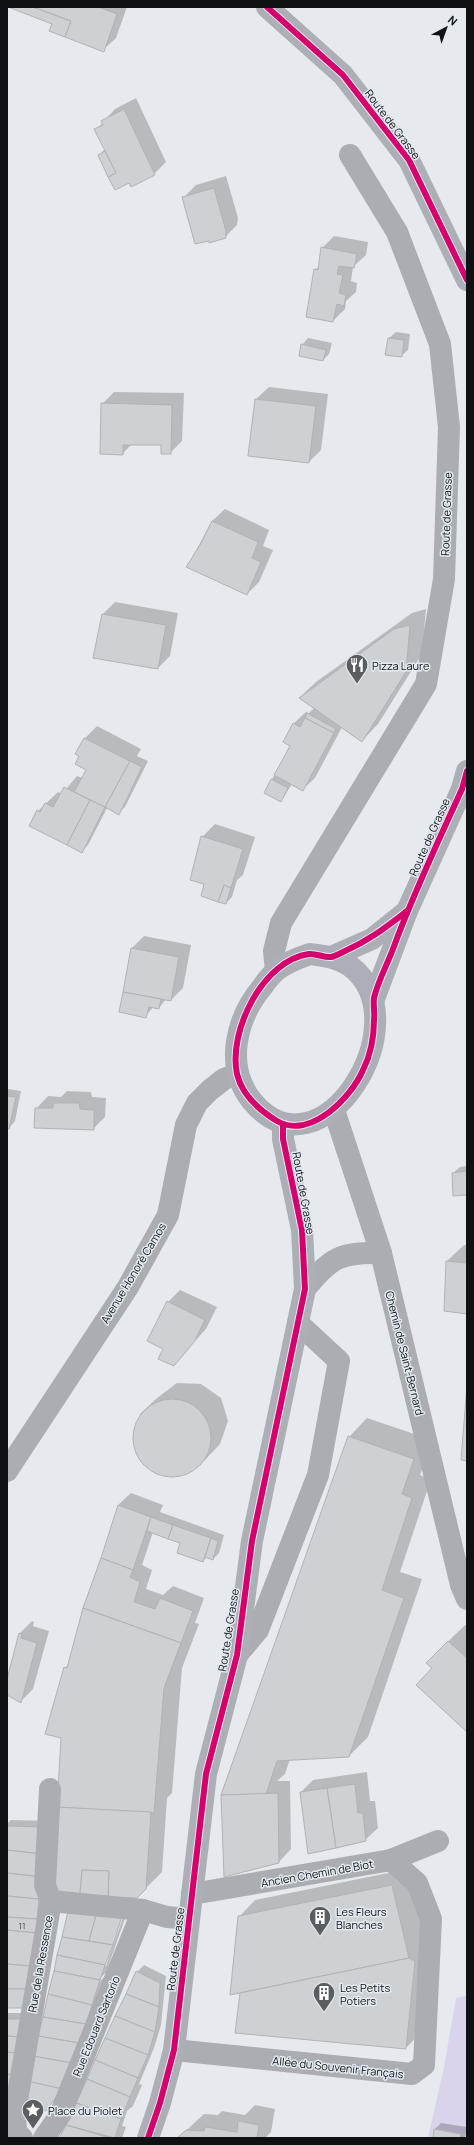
<svg xmlns="http://www.w3.org/2000/svg" width="474" height="2145" font-family="Manrope,sans-serif">
<style>
.green{fill:#dad3ec}
.shadow{fill:#0003;fill-rule:evenodd}
.building{fill:#ced1d3;stroke:#b0b3b6}
.lines{fill:none;stroke-linecap:round;stroke-linejoin:round}
.minor{stroke:#abadb3;stroke-width:22}
.major{stroke:#adafb7;stroke-width:22}
.cycleway-casing{stroke:#e3eaf1;stroke-width:8}
.cycleway{stroke:#d6006c;stroke-width:6}
.labels{text-anchor:middle;dominant-baseline:central;stroke-width:3;stroke-linejoin:round;paint-order:stroke}
.number-label{font-size:9px;fill:#414446}
.street-label{font-size:11px;fill:#0f1214;stroke:#e3eaf1}
.poi-label{font-size:11px;fill:#0f1214;stroke:#e3eaf1;text-anchor:start}
</style>
<rect width="100%" height="100%" fill="#e6eaee"/>
<path class="green" d="M467 1996V2138H428L444 2067 456 1998Z"/>
<g class="shadow">
<path d="M11 7H127L116 38 103 50 53 23Z"/>
<path d="M136 98 166 162 154 174 129 181 99 155 105 149 96 130 115 109Z"/>
<path d="M226 176 238 218 237 225 225 237 184 197 196 185Z"/>
<path d="M334 236 368 242 366 255 353 267 351 281 357 283 356 292 346 301 345 309 333 321 315 270 319 266 322 248Z"/>
<path d="M396 332 410 334 408 350 401 356 387 354 389 338Z"/>
<path d="M308 338 332 343 329 354 323 360 302 345Z"/>
<path d="M269 387 328 394 321 450 309 462 256 399Z"/>
<path d="M114 392 184 393 182 441 170 453 162 444H132L122 454 102 404Z"/>
<path d="M225 509 269 530 263 546 273 550 259 582 247 594 187 567 212 521Z"/>
<path d="M115 602 178 613 170 656 158 668 103 614Z"/>
<path d="M426 609 422 654 378 724 362 741 342 727 315 778 302 790 292 784 281 801 265 792 291 745 293 724 306 712 309 713 314 708 300 697 316 682 412 613Z"/>
<path d="M97 726 141 749 137 756 148 761 125 807 118 813 107 808 88 845 82 851 38 811 58 792 62 794 77 776 82 778 87 769 80 755 84 739Z"/>
<path d="M215 824 255 837 243 875 237 880 232 897 226 903 205 884 202 837Z"/>
<path d="M144 936 191 945 183 988 171 1000 166 999 159 1008 153 1007 146 1016 132 948Z"/>
<path d="M8 1089 21 1091 15 1121 9 1128 7 1127Z"/>
<path d="M67 1091 91 1092 92 1097 106 1098 105 1117 93 1129 36 1109 48 1096 61 1097Z"/>
<path d="M467 1166V1194L453 1173 460 1167Z"/>
<path d="M464 1245H467V1313L447 1261Z"/>
<path d="M180 1290 217 1307 206 1329 173 1365 164 1348 168 1302Z"/>
<path d="M177 1383 201 1384 221 1398 228 1421 220 1444 204 1461 184 1475H159L140 1461 133 1437 140 1414 157 1398Z"/>
<path d="M367 1418 432 1440 420 1475 431 1479 400 1572 422 1579 368 1737 349 1756 290 1759 285 1774 277 1781H290L291 1849 279 1862 225 1875 349 1437Z"/>
<path d="M131 1493 163 1505 160 1512 224 1535 219 1553 213 1559 207 1557 203 1561 181 1543 153 1532 142 1565 152 1570 146 1589 163 1595 173 1586 204 1598 195 1623 199 1624 182 1668 172 1793 167 1798 162 1872 137 1897 65 1668 69 1664 118 1505Z"/>
<path d="M32 1621 34 1622 33 1626 49 1631 33 1689 21 1701 7 1694V1683L20 1633Z"/>
<path d="M465 1625 467 1627V1731L433 1668 427 1662Z"/>
<path d="M367 1772 370 1801H375L378 1828 365 1840 301 1792 313 1780Z"/>
<path d="M11 1820 50 1821 42 1921 7 2007V1824Z"/>
<path d="M408 1869 425 1942 422 2031 406 2048 236 2032 241 1991 239 1917 255 1900Z"/>
<path d="M70 1908 128 1910 108 1967 111 1968 99 1979V1982L111 1971 68 2082 46 2110 49 1995ZM123 1911 125 1912 106 1966H104Z"/>
<path d="M144 1965 166 1976 161 2025 154 2048 139 2084 142 2085 133 2106 127 2111 122 2126 126 2127 122 2138H60L137 1972Z"/>
<path d="M7 2013H27L7 2116Z"/>
<path d="M255 2105 275 2109 271 2132 265 2138H178L204 2114 218 2115 222 2111 245 2115Z"/>
<path d="M441 2123 467 2127 465 2138H434L435 2129Z"/>
</g>
<g class="building">
<path d="M8 7H33L71 21 65 37 49 31 52 24Z"/>
<path d="M33 7H98L117 14 104 52 65 37 71 21Z"/>
<path d="M124 109 155 175 131 187 129 183 115 190 108 177 116 173 94 129 103 125 101 121Z"/>
<path d="M105 151 116 173 108 177 98 155Z"/>
<path d="M214 188 226 231V238L209 243V241L195 244 182 197Z"/>
<path d="M321 247 357 254 354 268 339 266 337 274 343 275 339 293 346 295 344 306 337 304 333 322 306 317 314 269 318 270Z"/>
<path d="M388 338 404 340 402 357 385 355Z"/>
<path d="M301 344 326 350 323 361 299 356Z"/>
<path d="M255 399 316 406 309 463 248 456Z"/>
<path d="M101 403 172 405 171 454H161V445H123V455L100 454Z"/>
<path d="M212 521 258 542 252 558 261 562 247 595 186 567 200 545Z"/>
<path d="M102 614 166 625 158 669 93 658Z"/>
<path d="M410 625 406 672 362 742 299 698 394 629Z"/>
<path d="M307 713 336 729 334 733 305 718Z"/>
<path d="M305 718 334 733 303 791 274 775 290 746 283 742 293 723 300 727Z"/>
<path d="M84 738 130 761 105 807 74 792 86 770 75 764 79 756 75 754Z"/>
<path d="M130 761 142 767 119 815 105 807Z"/>
<path d="M271 779 288 788 281 802 264 793Z"/>
<path d="M64 787 90 800 67 845 29 826 37 810 40 812 45 803 53 807Z"/>
<path d="M90 800 105 807 82 853 67 845Z"/>
<path d="M201 836 243 849 231 888 224 885 218 902 201 896 204 884 190 880Z"/>
<path d="M224 885 231 888 226 904 218 902Z"/>
<path d="M131 948 179 957 171 1001 123 992Z"/>
<path d="M123 992 161 999 159 1009 149 1007 146 1018 119 1012Z"/>
<path d="M7 1096 16 1097 9 1129 7 1128Z"/>
<path d="M53 1103H79L80 1109 94 1110V1130L34 1128 35 1108H53Z"/>
<path d="M467 1171V1195L453 1196 452 1173Z"/>
<path d="M446 1261 467 1263V1314L444 1311Z"/>
<path d="M167 1301 205 1320 194 1342 174 1366 158 1359 163 1349 147 1341Z"/>
<path d="M467 1385V1461L461 1460Z"/>
<circle cx="172" cy="1438" r="39"/>
<path d="M348 1436 414 1459 402 1494 412 1498 382 1590 404 1598 349 1757 277 1761 266 1794 221 1795Z"/>
<path d="M118 1505 151 1517 133 1570 101 1558Z"/>
<path d="M151 1517 173 1525 168 1539 147 1531Z"/>
<path d="M173 1525 211 1538 203 1562 177 1553 180 1543 168 1539Z"/>
<path d="M211 1538 218 1541 213 1560 205 1557Z"/>
<path d="M101 1558 133 1570 130 1577 140 1582 134 1602 155 1609 160 1598 193 1611 181 1643 83 1608Z"/>
<path d="M83 1608 181 1643 164 1688 154 1813 57 1807 61 1738 45 1734 64 1667 67 1668Z"/>
<path d="M19 1633 22 1634 21 1638 37 1643 21 1703 7 1695V1679Z"/>
<path d="M448 1641 467 1658V1732L416 1685 432 1668 426 1663Z"/>
<path d="M355 1784 358 1813H363L366 1841 336 1848 327 1788Z"/>
<path d="M327 1788 336 1848 308 1854 300 1792Z"/>
<path d="M278 1793 279 1863 224 1877 221 1795Z"/>
<path d="M57 1807 151 1812 146 1889 137 1898 108 1897 109 1871 82 1870 80 1894 53 1892Z"/>
<path d="M7 1826 44 1827 42 1854 7 1850Z"/>
<path d="M7 1850 42 1854 41 1877 7 1873Z"/>
<path d="M82 1870 109 1871 108 1897 80 1894Z"/>
<path d="M7 1873 41 1877 39 1899 7 1896Z"/>
<path d="M392 1885 409 1958 230 1995 238 1916Z"/>
<path d="M7 1896 39 1899 37 1919 7 1917Z"/>
<path d="M69 1907 97 1912 89 1941 62 1937Z"/>
<path d="M97 1912 122 1916 113 1945 89 1941Z"/>
<path d="M7 1917 37 1919 36 1933 7 1930Z"/>
<path d="M7 1930 36 1933 31 1966 7 1964Z"/>
<path d="M62 1937 113 1945 105 1965 57 1955Z"/>
<path d="M57 1955 105 1965 100 1980 54 1971Z"/>
<path d="M409 1958 415 1961 406 2049 235 2033 240 1993Z"/>
<path d="M7 1964 31 1966 27 1989H7Z"/>
<path d="M54 1971 100 1980 92 2005 48 1994Z"/>
<path d="M136 1971 160 1983 159 2007 126 1994Z"/>
<path d="M7 1989H27L24 2008H7Z"/>
<path d="M48 1994 92 2005 86 2024 43 2017Z"/>
<path d="M126 1994 159 2007 155 2032 115 2016Z"/>
<path d="M115 2016 155 2032 148 2055 105 2038Z"/>
<path d="M43 2017 86 2024 79 2043 38 2036Z"/>
<path d="M7 2019H21L20 2037 7 2036Z"/>
<path d="M7 2036 19 2037 16 2053 7 2052Z"/>
<path d="M38 2036 79 2043 72 2063 33 2056Z"/>
<path d="M105 2038 148 2055 138 2078 95 2060Z"/>
<path d="M7 2052 16 2053 13 2075 7 2074Z"/>
<path d="M33 2056 72 2063 62 2089 27 2081Z"/>
<path d="M95 2060 138 2078 130 2097 87 2079Z"/>
<path d="M7 2074 13 2075 7 2094Z"/>
<path d="M87 2079 130 2097 121 2119 76 2103Z"/>
<path d="M27 2081 62 2089 46 2111 21 2107Z"/>
<path d="M76 2103 121 2119 115 2138 66 2125Z"/>
<path d="M238 2121 259 2125 257 2138H177L186 2130 204 2131 205 2127 237 2132Z"/>
<path d="M66 2125 110 2138H59Z"/>
<path d="M434 2129 461 2134 460 2138H433Z"/>
</g>
<g class="lines">
<g class="minor">
<path d="M276 970 274 951 281 923 426 684 444 579 449 427 440 344 397 232 350 155"/>
<path d="M334 1110 381 1253 461 1585 467 1599"/>
<path d="M305 1289C331 1258 339 1252 381 1253"/>
<path d="M7 1471 128 1287 168 1215 186 1125 197 1103 210 1090 224 1079 237 1074"/>
<path d="M237 1655 258 1630 318 1475 339 1361 298 1323"/>
<path d="M50 1789 45 1885 51 1901"/>
<path d="M192 1894 391 1860 438 1841"/>
<path d="M174 2050 412 2074 424 2065 431 1919 417 1883 391 1860"/>
<path d="M22 2138 16 2132 15 2112 51 1901 143 1910 167 1917 189 1919"/>
<path d="M44 2138 60 2115 143 1910"/>
</g>
<g class="major">
<path d="M267 7 343 75 409 160 467 280"/>
<path d="M310 954C323 956 338 957 350 966 423 1020 321 1185 252 1101 224 1066 236 1018 263 986 267 980 272 974 277 970 287 962 298 958 310 954Z"/>
<path d="M331 957 372 939 407 911"/>
<path d="M374 999 407 911 462 789 467 771"/>
<path d="M148 2138 160 2103 174 2050 206 1774 237 1655 252 1541 305 1289 302 1230 283 1139V1124"/>
</g>
<g class="cycleway-casing">
<g id="cycleway">
<path d="M267 7 343 75 409 160 467 280"/>
<path d="M407 911C386 927 370 940 345 951 341 953 336 956 331 957 324 958 316 953 309 954 263 960 228 1031 237 1074 242 1095 259 1110 277 1121 310 1140 351 1098 363 1070 371 1054 374 1037 374 1020 375 1013 373 1005 374 998 378 981 387 965 393 949 413 894 438 842 462 789L467 771"/>
<path d="M148 2138 160 2103 174 2050 206 1774 237 1655 252 1541 305 1289 302 1230 283 1139V1124"/>
</g>
</g>
<use href="#cycleway" class="cycleway"/>
</g>
<defs>
<g id="restaurant-pin" transform="scale(1.15)"><path d="M0 17L-7.5 6A9.5 9.5 0 1 1 7.5 6Z" fill="#5a5e60" stroke="#e3eaf1"/><path d="M-5-6h1v4h1v-4h1v4h1v-4h1v5L-1.5 .5V6h-2V.5L-5-1ZM5-6V6H3V1.5H1.5Q1.5-4 5-6Z" fill="#fff"/></g>
<g id="building-pin" transform="scale(1.15)"><path d="M0 17L-7.5 6A9.5 9.5 0 1 1 7.5 6Z" fill="#5a5e60" stroke="#e3eaf1"/><path d="M-4-6H4V6H1V3H-1V6H-4ZM-2.5-4.3h1.7v1.8h-1.7ZM.8-4.3h1.7v1.8H.8ZM-2.5-1h1.7V.8h-1.7ZM.8-1h1.7V.8H.8Z" fill="#fff"/></g>
<g id="sight-pin" transform="scale(1.15)"><path d="M0 17L-7.5 6A9.5 9.5 0 1 1 7.5 6Z" fill="#5a5e60" stroke="#e3eaf1"/><path d="M0-6L1.8-2.2L6-1.7L2.9 1.2L3.7 5.4L0 3.3L-3.7 5.4L-2.9 1.2L-6-1.7L-1.8-2.2Z" fill="#fff"/></g>
</defs>
<g fill-rule="evenodd">
<use href="#restaurant-pin" x="357" y="665"/>
<use href="#building-pin" x="320" y="1917"/>
<use href="#building-pin" x="324" y="1993"/>
<use href="#sight-pin" x="33" y="2110"/>
</g>
<g class="labels">
<g class="number-label">
<text x="22" y="1925">11</text>
</g>
<g class="street-label">
<text transform="translate(393 124) rotate(53)">Route de Grasse</text>
<text transform="translate(446 514) rotate(-88)">Route de Grasse</text>
<text transform="translate(429 837) rotate(-66)">Route de Grasse</text>
<text transform="translate(304 1193) rotate(80)">Route de Grasse</text>
<text transform="translate(133 1273) rotate(-59)">Avenue Honoré Camos</text>
<text transform="translate(405 1353) rotate(76)">Chemin de Saint-Bernard</text>
<text transform="translate(228 1630) rotate(-81)">Route de Grasse</text>
<text transform="translate(317 1873) rotate(-10)">Ancien Chemin de Biot</text>
<text transform="translate(175 1949) rotate(-83)">Route de Grasse</text>
<text transform="translate(40 1964) rotate(-80)">Rue de la Ressence</text>
<text transform="translate(96 2026) rotate(-68)">Rue Edouard Sartorio</text>
<text transform="translate(338 2067) rotate(6)">Allée du Souvenir Français</text>
</g>
<g class="poi-label">
<text x="372" y="665">Pizza Laure</text>
<text x="336" y="1911">Les Fleurs<tspan x="336" dy="13">Blanches</tspan></text>
<text x="340" y="1987">Les Petits<tspan x="340" dy="13">Potiers</tspan></text>
<text x="48" y="2110">Place du Piolet</text>
</g>
</g>
<rect width="474" height="2145" fill="none" stroke="#0f1214" stroke-width="16"/>
<g transform="translate(446 28) rotate(41)" stroke="#e3eaf1" stroke-width="3" paint-order="stroke">
<path d="M0-3L7 15L0 10L-7 15Z" fill="#0f1214"/>
<text y="-6" font-size="11" font-weight="bold" text-anchor="middle" fill="#0f1214">N</text>
</g>
</svg>
